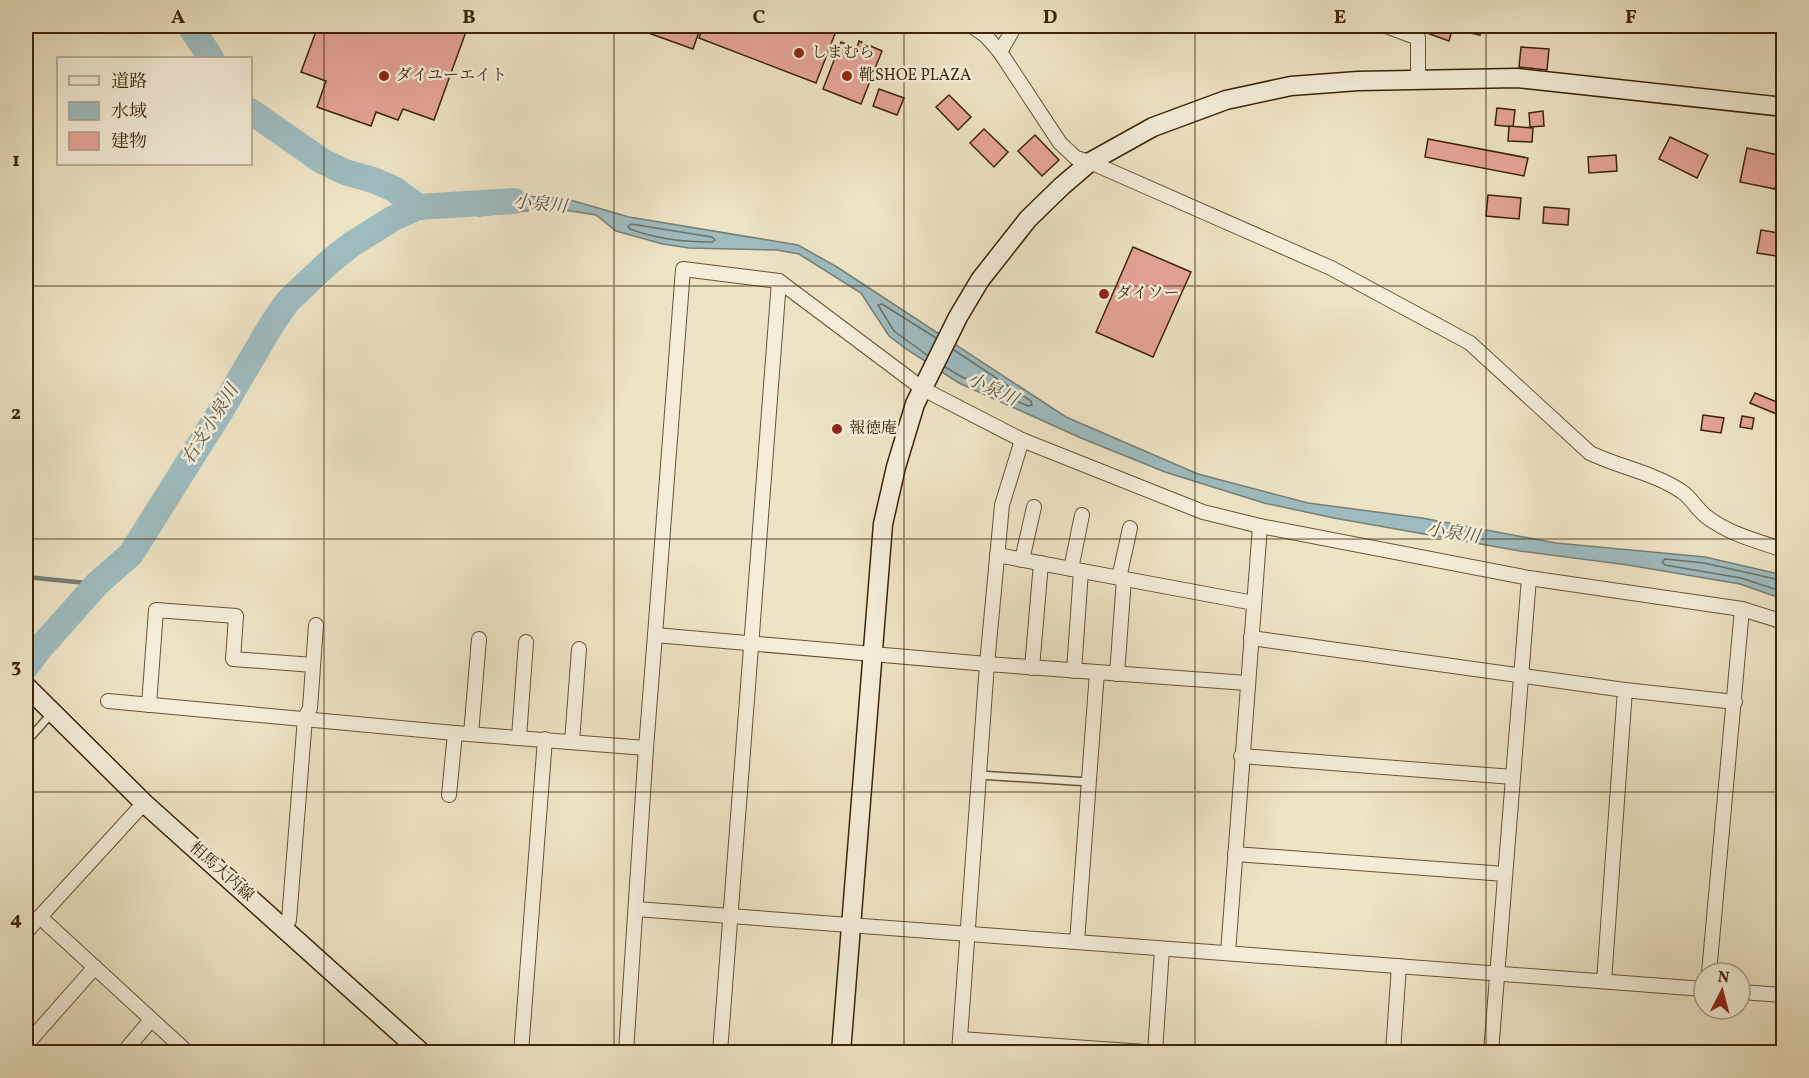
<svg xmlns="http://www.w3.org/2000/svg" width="1809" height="1078" font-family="Vollkorn,'Noto Serif JP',serif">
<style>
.water{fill:#9ebbbf;stroke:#777f75;stroke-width:1.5}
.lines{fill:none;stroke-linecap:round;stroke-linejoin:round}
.shore{stroke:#6d7062;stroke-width:1.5}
.stream{stroke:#777f75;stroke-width:4.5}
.river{stroke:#9ebbbf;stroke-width:26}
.building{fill:#e5a398;stroke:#3c2506;stroke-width:1.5}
.lane-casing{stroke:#685436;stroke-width:10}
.street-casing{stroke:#685436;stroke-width:16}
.secondary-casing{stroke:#3c2506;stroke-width:21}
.lane{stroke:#f3edd9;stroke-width:7}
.street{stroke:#f3edd9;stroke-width:14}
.secondary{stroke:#f3edd9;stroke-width:18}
.grid{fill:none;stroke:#3c2506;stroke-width:1.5;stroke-opacity:0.55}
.poi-dot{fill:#8f2418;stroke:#f3edd9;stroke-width:2}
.labels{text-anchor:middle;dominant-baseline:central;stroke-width:5;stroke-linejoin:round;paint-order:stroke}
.poi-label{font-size:16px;fill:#3c2506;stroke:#f3edd9;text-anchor:start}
.street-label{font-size:16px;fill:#3c2506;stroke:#f3edd9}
.water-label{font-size:18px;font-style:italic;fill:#59523e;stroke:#f3edd9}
.neatline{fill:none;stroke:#3c2506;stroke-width:2}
.grid-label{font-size:20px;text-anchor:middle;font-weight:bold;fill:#3c2506}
</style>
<rect width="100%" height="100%" fill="#ede3c5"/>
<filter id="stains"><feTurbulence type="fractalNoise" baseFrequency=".00333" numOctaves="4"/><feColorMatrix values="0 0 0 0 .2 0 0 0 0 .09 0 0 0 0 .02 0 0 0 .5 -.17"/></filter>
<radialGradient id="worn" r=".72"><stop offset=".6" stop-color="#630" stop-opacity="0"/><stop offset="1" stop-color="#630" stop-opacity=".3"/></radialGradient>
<path class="water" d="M483 193 567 199 629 217 798 245 837 267 1066 417 1198 474 1308 503 1422 518 1556 543 1705 557 1783 575V599L1740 584 1628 565 1520 551 1334 518 1264 503 1165 472 1081 438 959 383 906 349 889 336 861 293 799 254 777 250 689 248 663 244 616 231 596 215 571 211 544 209 478 216Z"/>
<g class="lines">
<g class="shore">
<path d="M631 224 712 237 715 240 712 242C684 242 656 239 630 229L628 226Z"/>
<path d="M927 355 894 331 878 305 882 304 936 338"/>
<path d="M945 367 962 377 1028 406 1032 405 1031 401 954 350"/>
<path d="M1784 581 1704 563 1665 559 1662 562 1665 565 1741 578 1784 592"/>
</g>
<path class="stream" d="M26 577 97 584"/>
<g class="river">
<path d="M190 26 211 58"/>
<path d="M250 111 322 161 345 172 373 180 394 189 418 207 514 201"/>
<path d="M26 667 40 648 97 584 131 554 222 409 272 324 288 301 328 263 352 244 392 219 418 207"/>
</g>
</g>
<g class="building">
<path d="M318 26H468L434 120 403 109 398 120 376 112 371 126 317 107 326 81 301 72Z"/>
<path d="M629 26H701L693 49Z"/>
<path d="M703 26H838L816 83 699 38Z"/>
<path d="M1429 26H1440L1452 30 1449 41 1427 33Z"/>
<path d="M1462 26H1482L1480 35 1461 31Z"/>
<path d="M859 41 882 51 861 104 823 89 841 42 857 48Z"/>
<path d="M1521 47 1549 49 1547 70 1519 67Z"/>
<path d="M879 89 904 98 897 115 873 106Z"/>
<path d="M949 95 971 117 958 130 936 107Z"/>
<path d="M1497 108 1515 110 1513 127 1495 125Z"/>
<path d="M1543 111 1544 126 1530 127 1529 113Z"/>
<path d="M1509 126 1533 128 1532 142 1508 141Z"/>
<path d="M984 129 1008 152 994 167 970 143Z"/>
<path d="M1035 135 1059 160 1042 176 1018 151Z"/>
<path d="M1670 137 1708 155 1697 178 1659 159Z"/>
<path d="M1428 139 1528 158 1524 176 1425 157Z"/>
<path d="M1747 148 1782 156 1775 189 1740 182Z"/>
<path d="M1616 155 1617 171 1589 173 1588 157Z"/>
<path d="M1488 195 1521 198 1519 219 1486 216Z"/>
<path d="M1544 207 1569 209 1568 225 1543 223Z"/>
<path d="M1761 230 1784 234V257L1757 253Z"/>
<path d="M1133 247 1191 272 1153 357 1096 332Z"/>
<path d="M1755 393 1784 405V417L1750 403Z"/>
<path d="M1703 415 1724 418 1721 433 1701 430Z"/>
<path d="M1742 416 1754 418 1752 429 1740 427Z"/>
</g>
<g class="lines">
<g class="lane-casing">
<g id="lane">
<path d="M26 742 52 713"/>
<path d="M979 775 1089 782"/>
<path d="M233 1052 235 1050"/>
</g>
</g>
<g class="street-casing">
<g id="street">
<path d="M972 26 986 36 1000 52 1060 143 1076 158 1090 162 1331 268 1470 343 1590 453C1619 467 1654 473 1681 491 1691 497 1697 510 1707 517 1729 534 1757 541 1784 550"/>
<path d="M1386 26 1418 38V81"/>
<path d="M1000 52 1015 26"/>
<path d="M997 555 1254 603"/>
<path d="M1022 560 1034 507"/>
<path d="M1071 569 1082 515"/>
<path d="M1119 578 1130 528"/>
<path d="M655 635 683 269 779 281 923 389 1022 440 1203 512 1260 526 1529 578 1742 609 1784 622"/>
<path d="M1251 638 1625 690 1735 702"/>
<path d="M1032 668 1041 563"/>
<path d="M1074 671 1081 571"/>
<path d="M1117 674 1124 579"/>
<path d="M108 701 455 733 646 748"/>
<path d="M149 705 156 610 236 616 233 659 313 665"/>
<path d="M471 734 479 639"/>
<path d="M519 737 526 642"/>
<path d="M572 742 579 649"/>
<path d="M1241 756 1513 777"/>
<path d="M449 795 455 733"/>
<path d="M1235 854 1505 874"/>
<path d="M636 909 1704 989"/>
<path d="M40 917 187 1052"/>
<path d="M284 928 289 920 305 718 310 708 316 625"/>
<path d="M26 932 144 803"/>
<path d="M1077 942 1097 672"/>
<path d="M1228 953 1260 526"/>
<path d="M1709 973 1742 609"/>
<path d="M1604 981 1625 690"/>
<path d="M1740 992 1784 995"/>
<path d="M960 1039 1145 1052"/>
<path d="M26 1045 95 967"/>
<path d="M124 1052 151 1020"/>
<path d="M521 1052 545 739"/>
<path d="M626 1052 646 748 655 635 987 664 1247 683"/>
<path d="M720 1052 779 281"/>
<path d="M959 1052 987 664 1002 505 1022 440"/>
<path d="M1155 1052 1162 949"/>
<path d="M1393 1052 1399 966"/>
<path d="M1491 1052 1529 578"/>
</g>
</g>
<g class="secondary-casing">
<g id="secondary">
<path d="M26 686 144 803 421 1052"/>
<path d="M841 1052 883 524 896 467 915 404 958 317 980 280 1028 219 1062 186 1090 162 1153 127 1226 100 1291 86 1358 81 1517 78 1784 107"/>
</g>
</g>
<use href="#lane" class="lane"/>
<use href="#street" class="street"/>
<use href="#secondary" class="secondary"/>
</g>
<path class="grid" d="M324 26V1052M614 26V1052M904 26V1052M1195 26V1052M1486 26V1052M26 286H1784M26 539H1784M26 792H1784"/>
<g class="poi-dot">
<circle cx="799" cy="53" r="6"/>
<circle cx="384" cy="76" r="6"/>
<circle cx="847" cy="76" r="6"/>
<circle cx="1104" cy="294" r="6"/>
<circle cx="837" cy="429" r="6"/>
</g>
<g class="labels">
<g class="poi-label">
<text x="811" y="53">しまむら</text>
<text x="396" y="76">ダイユーエイト</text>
<text x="859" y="76">靴SHOE PLAZA</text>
<text x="1116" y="294">ダイソー</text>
<text x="849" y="429">報徳庵</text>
</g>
<g class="street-label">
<text transform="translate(221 872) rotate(42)">相馬大内線</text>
</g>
<g class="water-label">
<text transform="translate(540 205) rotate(6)">小泉川</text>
<text transform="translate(992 390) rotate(25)">小泉川</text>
<text transform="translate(211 425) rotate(-58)">右支小泉川</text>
<text transform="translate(1453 534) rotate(9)">小泉川</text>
</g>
</g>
<rect width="1809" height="1078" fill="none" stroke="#ede3c5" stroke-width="66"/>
<rect x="57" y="57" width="195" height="108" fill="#f3edd9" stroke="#aa9d85" stroke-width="1.5"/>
<rect x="69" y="76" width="30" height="9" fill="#f3edd9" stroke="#aa9d85" stroke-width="1.5"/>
<text x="111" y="87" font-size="18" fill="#3c2506">道路</text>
<rect x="69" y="102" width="30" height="18" fill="#9ebbbf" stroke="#aa9d85" stroke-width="1.5"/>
<text x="111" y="117" font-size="18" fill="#3c2506">水域</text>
<rect x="69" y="132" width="30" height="18" fill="#e5a398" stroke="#aa9d85" stroke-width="1.5"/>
<text x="111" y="147" font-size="18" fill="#3c2506">建物</text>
<g transform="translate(1722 991) rotate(6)"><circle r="28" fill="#f3edd9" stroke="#aa9d85" stroke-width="1.5"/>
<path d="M0-4.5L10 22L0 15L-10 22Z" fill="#8f2418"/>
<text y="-9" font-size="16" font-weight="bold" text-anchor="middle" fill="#3c2506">N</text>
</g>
<rect x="33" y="33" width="1743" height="1012" class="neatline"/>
<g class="grid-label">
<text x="178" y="23">A</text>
<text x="469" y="23">B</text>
<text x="759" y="23">C</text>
<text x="1050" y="23">D</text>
<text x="1340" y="23">E</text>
<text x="1631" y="23">F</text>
<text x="16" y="166">1</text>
<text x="16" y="419">2</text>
<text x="16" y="672">3</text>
<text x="16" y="925">4</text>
</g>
<rect width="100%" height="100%" filter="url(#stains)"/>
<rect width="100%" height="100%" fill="url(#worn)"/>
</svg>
